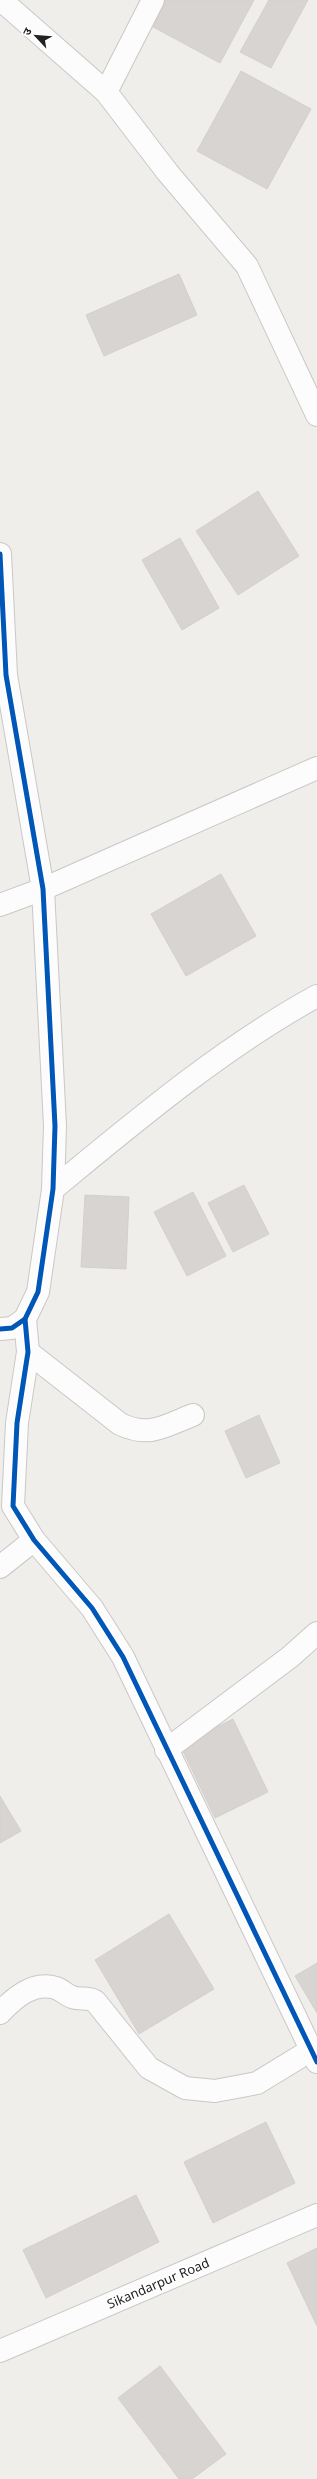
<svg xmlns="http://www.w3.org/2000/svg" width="317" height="2479" font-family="'Noto Sans','Noto Sans Devanagari',sans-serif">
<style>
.building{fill:#d7d4d2;stroke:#d3d0cc}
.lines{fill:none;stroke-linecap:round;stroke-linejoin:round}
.minor-casing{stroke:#c9c8c7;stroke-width:24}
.minor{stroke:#fdfcfc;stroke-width:22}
.cycleway-casing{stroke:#fff;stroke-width:8}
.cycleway{stroke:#0057b8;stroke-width:5}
.labels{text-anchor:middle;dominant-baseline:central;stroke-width:3;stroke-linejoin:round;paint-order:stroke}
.street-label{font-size:13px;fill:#222;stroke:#fff}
</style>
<rect width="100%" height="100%" fill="#f0eeeb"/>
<g class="building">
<path d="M156 0H254L220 63 144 22Z"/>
<path d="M269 0H308L271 68 240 52Z"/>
<path d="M241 71 311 109 267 189 197 151Z"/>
<path d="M179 274 197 315 104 356 86 315Z"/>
<path d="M258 491 299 556 238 595 196 531Z"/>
<path d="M180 538 219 608 182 630 142 560Z"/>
<path d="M221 874 256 936 186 976 151 914Z"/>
<path d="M244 1185 269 1234 233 1252 208 1203Z"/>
<path d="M193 1192 226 1256 187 1276 154 1212Z"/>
<path d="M85 1195 129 1197 126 1269 81 1267Z"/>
<path d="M259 1415 280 1463 246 1478 225 1431Z"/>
<path d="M233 1719 268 1792 215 1818 180 1745Z"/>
<path d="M0 1796 21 1831 0 1843Z"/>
<path d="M169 1914 214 1989 139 2034 95 1960Z"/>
<path d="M317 1963V2013L295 1976Z"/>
<path d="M266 2122 295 2183 213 2223 184 2162Z"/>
<path d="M136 2195 159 2242 46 2298 23 2250Z"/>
<path d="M317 2248V2326L287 2263Z"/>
<path d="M160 2366 226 2454 192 2479H179L118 2398Z"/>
</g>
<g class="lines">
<g class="minor-casing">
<g id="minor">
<path d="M1 0 106 92 168 173 247 266 317 415"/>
<path d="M106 92 153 0"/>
<path d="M0 554 6 675 43 889 55 1126 53 1189 38 1292 25 1319 12 1328 0 1329"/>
<path d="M0 905 43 889 317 768"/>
<path d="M53 1189C137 1120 222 1048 317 996"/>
<path d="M25 1319 28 1352 17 1423 13 1506 34 1540 92 1608 123 1657 317 2062"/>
<path d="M28 1352 120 1424C150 1438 164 1426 193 1415"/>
<path d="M0 1567 34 1540"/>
<path d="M166 1750 290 1657 317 1633"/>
<path d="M0 2013C14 1998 33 1981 56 1988 62 1990 66 1995 72 1997 80 2000 87 1997 95 2001L149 2068 185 2088 215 2091 257 2083 311 2050"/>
<path d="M0 2351 317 2215"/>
</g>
</g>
<use href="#minor" class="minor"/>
<g class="cycleway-casing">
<g id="cycleway">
<path d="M0 554 6 675 43 889 55 1126 53 1189 38 1292 25 1319 12 1328 0 1329"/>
<path d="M25 1319 28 1352 17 1423 13 1506 34 1540 92 1608 123 1657 317 2062"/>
</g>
</g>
<use href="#cycleway" class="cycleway"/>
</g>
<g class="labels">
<g class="street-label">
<text transform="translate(158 2283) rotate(-23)">Sikandarpur Road</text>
</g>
</g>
<g transform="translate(36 36) rotate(296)" stroke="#ffffff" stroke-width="3" paint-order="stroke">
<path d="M0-3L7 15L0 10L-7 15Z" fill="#222222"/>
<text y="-6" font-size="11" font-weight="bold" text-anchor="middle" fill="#222222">उ</text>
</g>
</svg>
